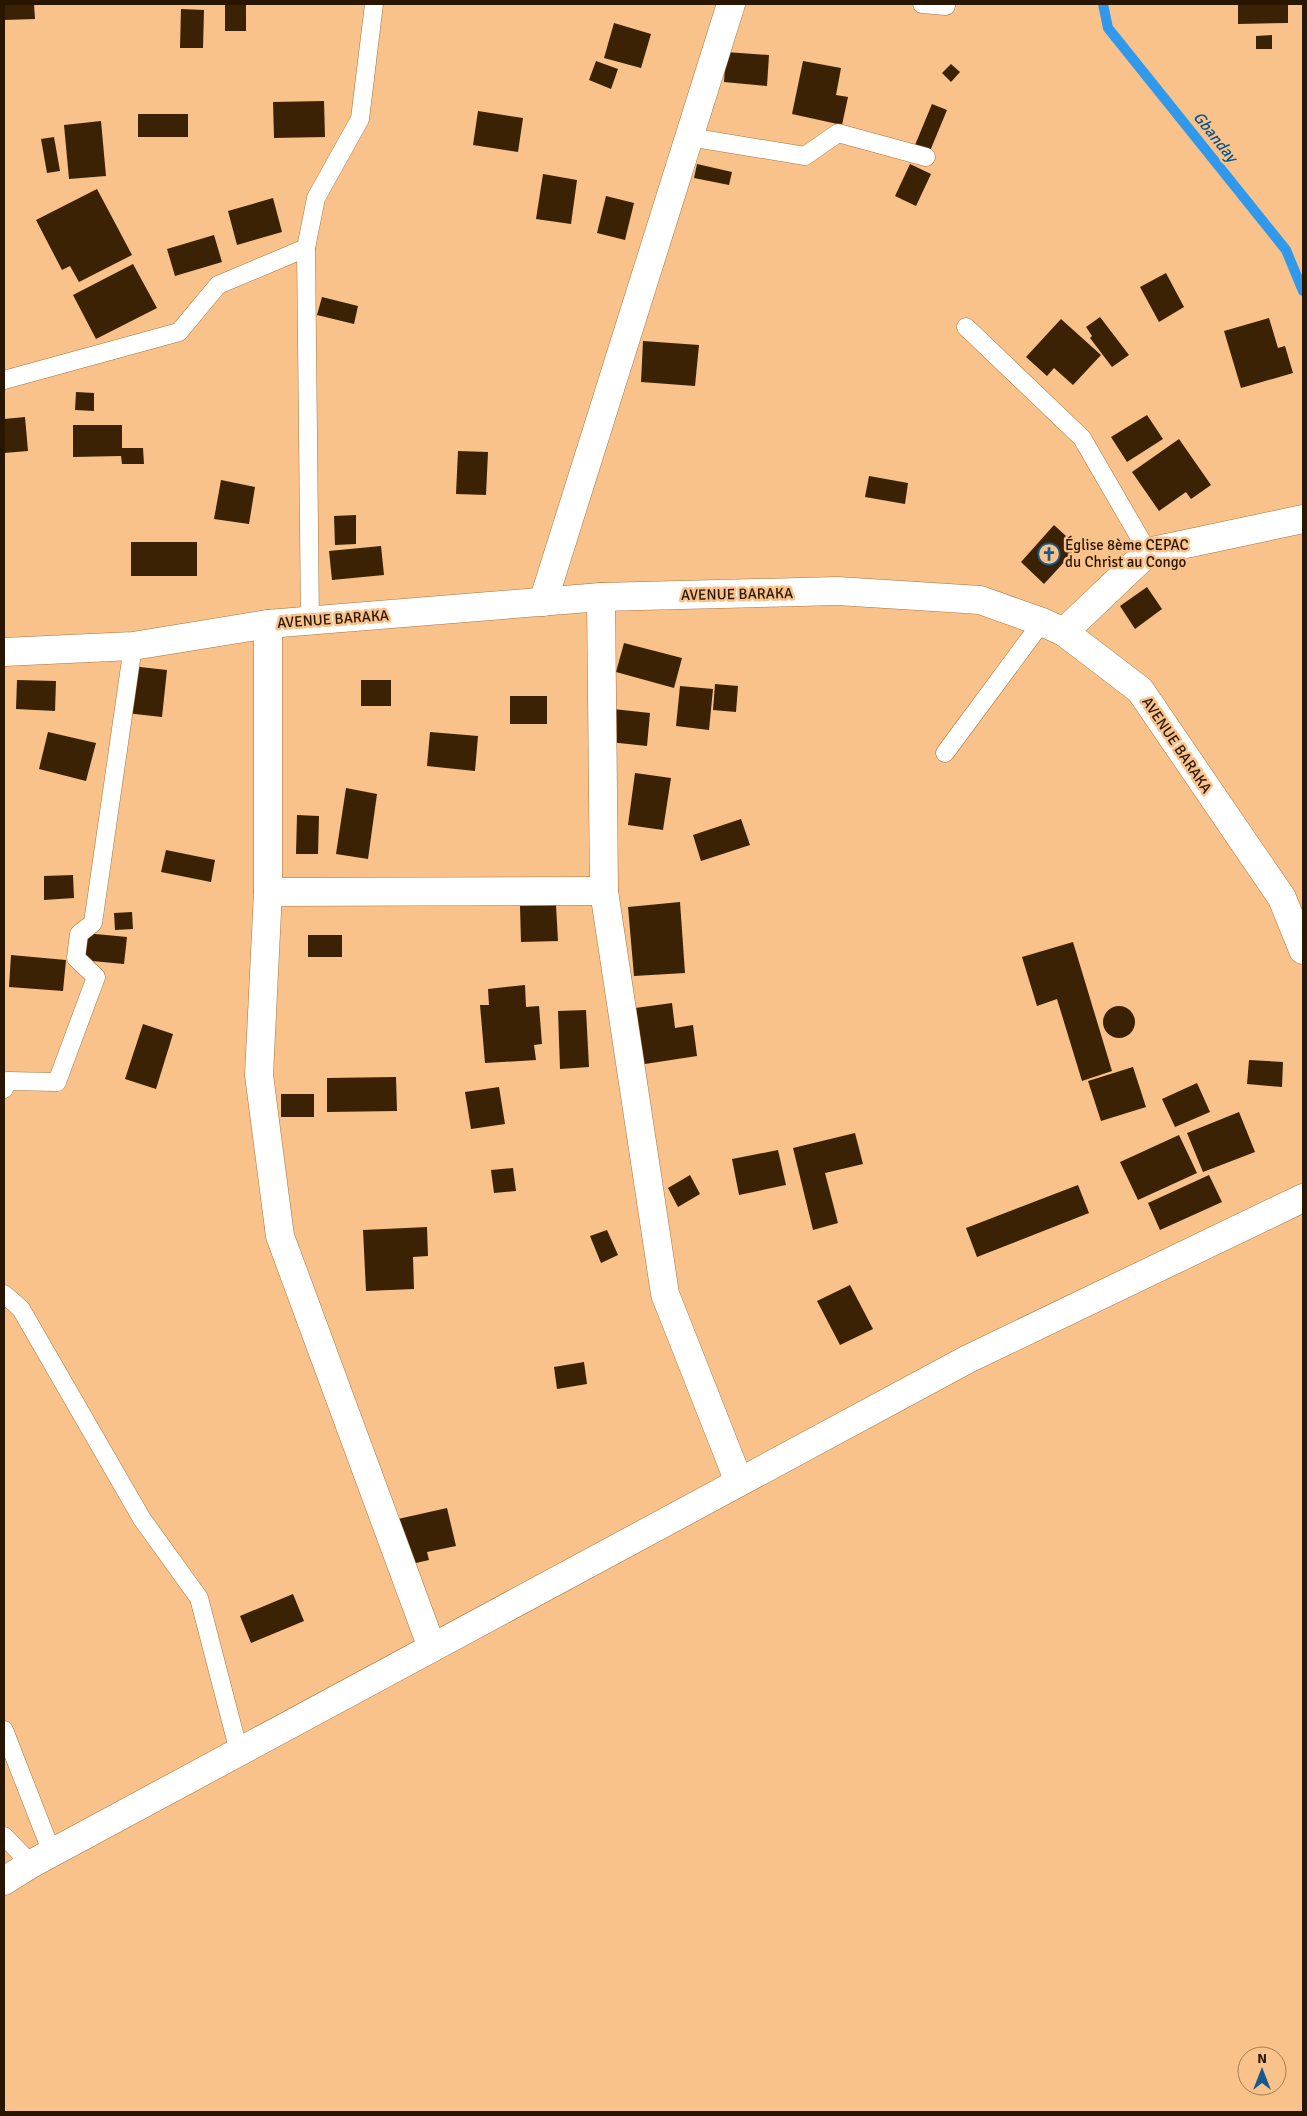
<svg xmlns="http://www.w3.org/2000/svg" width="1307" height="2116" font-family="Signika,sans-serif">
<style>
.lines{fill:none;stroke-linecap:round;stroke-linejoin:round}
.stream{stroke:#3099ec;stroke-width:10}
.building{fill:#3b2204}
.service-casing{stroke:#a6743e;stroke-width:19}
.minor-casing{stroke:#a6743e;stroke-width:29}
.tertiary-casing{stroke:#a6743e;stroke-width:29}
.service{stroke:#fff;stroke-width:18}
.minor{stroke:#fff;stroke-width:28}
.tertiary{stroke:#fff;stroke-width:28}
.labels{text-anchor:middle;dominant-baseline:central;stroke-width:5;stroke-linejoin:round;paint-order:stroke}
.poi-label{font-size:15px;fill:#291601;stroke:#f8c28a;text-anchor:start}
.street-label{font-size:15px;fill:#291601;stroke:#f8c28a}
.water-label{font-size:16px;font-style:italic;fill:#09558a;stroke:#f8c28a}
</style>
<rect width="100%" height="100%" fill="#f8c28a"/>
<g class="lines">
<path class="stream" d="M1103 4 1108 28 1286 250 1303 291"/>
</g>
<g class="building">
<path d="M4 4H34L35 19 4 20Z"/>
<rect x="225" y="4" width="21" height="27"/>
<path d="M1238 4H1288V23L1238 24Z"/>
<path d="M181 9 204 10 203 48H180Z"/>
<path d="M614 23 651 34 641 68 604 58Z"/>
<path d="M1272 35V49H1256V36Z"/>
<path d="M726 52 769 55 767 86 724 82Z"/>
<path d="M596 61 618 69 611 89 589 80Z"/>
<path d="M803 61 841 68 836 95 848 97 842 125 792 114Z"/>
<path d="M951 64 960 72 951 82 942 73Z"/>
<path d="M324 101 325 137 274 138 273 102Z"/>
<path d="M932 104 947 110 930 151 915 145Z"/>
<path d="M478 111 523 118 518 152 473 145Z"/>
<rect x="138" y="114" width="50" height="23"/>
<path d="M101 121 106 176 69 179 64 125Z"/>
<path d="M54 137 60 171 47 173 41 139Z"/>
<path d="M697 164 732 172 729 185 694 178Z"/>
<path d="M910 164 931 174 916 206 895 196Z"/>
<path d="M543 174 577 180 571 224 536 219Z"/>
<path d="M97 189 132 255 79 282 70 266 62 270 36 220Z"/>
<path d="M606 196 634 203 625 240 597 233Z"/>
<path d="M273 198 282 232 237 245 228 211Z"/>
<path d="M214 235 222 262 175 276 167 249Z"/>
<path d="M133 264 157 308 96 339 73 295Z"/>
<path d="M1166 273 1184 307 1159 322 1140 287Z"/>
<path d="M322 297 358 306 354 324 317 315Z"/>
<path d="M1100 317 1129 355 1112 367 1090 338 1092 336 1086 327Z"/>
<path d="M1269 318 1278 348 1285 346 1293 373 1241 388 1224 331Z"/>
<path d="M1061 319 1101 355 1073 385 1054 368 1047 376 1026 357Z"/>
<path d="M643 341 699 345 695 386 641 382Z"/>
<path d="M76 392 94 393V411L75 410Z"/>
<path d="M1147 415 1163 439 1127 462 1111 437Z"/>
<path d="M25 417 28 451 4 453V419Z"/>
<path d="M73 425H122V448H143L144 464H122L121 456 73 457Z"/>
<path d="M1179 439 1211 485 1191 499 1186 492 1159 511 1132 472Z"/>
<path d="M458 451 488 452 486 495 456 494Z"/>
<path d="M869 476 908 483 905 504 865 497Z"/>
<path d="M221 480 255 487 249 524 214 519Z"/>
<path d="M356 515V544L335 545 334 516Z"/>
<path d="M1054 525 1078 547 1044 584 1021 562Z"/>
<rect x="131" y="542" width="66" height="34"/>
<path d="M381 546 384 575 332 580 329 551Z"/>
<path d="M1147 587 1162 609 1135 629 1120 606Z"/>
<path d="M624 643 682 658 674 688 616 672Z"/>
<path d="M131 666 167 670 162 717 126 713Z"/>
<path d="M17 680 56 681 55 711 16 709Z"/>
<rect x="361" y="680" width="30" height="26"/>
<path d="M715 684 738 686 736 712 713 710Z"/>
<path d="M680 686 713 689 709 730 676 726Z"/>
<rect x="510" y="696" width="37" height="28"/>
<path d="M604 708 650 713 647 746 600 741Z"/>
<path d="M48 732 96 743 86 781 39 769Z"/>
<path d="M430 732 478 736 475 771 427 766Z"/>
<path d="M635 773 671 778 663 830 628 825Z"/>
<path d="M346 788 377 794 368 859 336 854Z"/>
<path d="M297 815 319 816 318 854H296Z"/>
<path d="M741 819 750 845 701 861 693 835Z"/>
<path d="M166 850 215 860 211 882 161 872Z"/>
<path d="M73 875 74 898 44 900V876Z"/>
<path d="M680 902 685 973 634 976 628 907Z"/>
<path d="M556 905 558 941 521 942 520 906Z"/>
<path d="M132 912 133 929 115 930 114 913Z"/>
<path d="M74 932 127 937 124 964 71 959Z"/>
<rect x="308" y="935" width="34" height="22"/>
<path d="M1073 942 1112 1071 1082 1081 1057 999 1037 1006 1022 957Z"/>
<path d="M11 955 66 960 63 991 9 987Z"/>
<path d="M525 985 526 1007 539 1006 542 1044 534 1045 536 1060 485 1063 480 1005H489L488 989Z"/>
<path d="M672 1003 675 1028 693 1025 697 1056 632 1066 635 1008Z"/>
<circle cx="1119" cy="1022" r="16"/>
<path d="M586 1010 589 1067 560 1069 558 1011Z"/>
<path d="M143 1024 173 1034 156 1089 125 1079Z"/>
<path d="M1249 1060 1283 1062 1282 1087 1247 1084Z"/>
<path d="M1133 1067 1146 1107 1101 1121 1088 1081Z"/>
<path d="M396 1077 397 1111 327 1112V1078Z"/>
<path d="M1197 1083 1210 1112 1175 1127 1162 1099Z"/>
<path d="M499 1087 505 1124 471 1129 465 1092Z"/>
<rect x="281" y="1094" width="33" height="23"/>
<path d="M1239 1112 1255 1152 1203 1172 1187 1133Z"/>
<path d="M855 1133 863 1164 825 1173 838 1223 813 1230 793 1148Z"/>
<path d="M1179 1135 1197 1173 1138 1200 1120 1162Z"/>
<path d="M778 1150 786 1185 739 1195 732 1159Z"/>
<path d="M513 1168 516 1191 494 1193 491 1170Z"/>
<path d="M690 1175 700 1194 678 1207 668 1188Z"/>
<path d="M1209 1175 1222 1202 1160 1230 1148 1203Z"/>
<path d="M1078 1185 1089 1213 977 1257 966 1228Z"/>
<path d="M427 1227 428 1256 413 1257 414 1289 366 1291 363 1230Z"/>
<path d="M607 1230 618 1255 601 1263 590 1236Z"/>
<path d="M850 1285 873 1329 840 1345 817 1301Z"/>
<path d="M584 1362 587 1384 557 1389 554 1367Z"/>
<path d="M447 1508 456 1546 427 1552 429 1560 407 1565 398 1519Z"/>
<path d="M293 1594 304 1621 251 1643 240 1616Z"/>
</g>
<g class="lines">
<g class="service-casing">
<g id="service">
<path d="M922 4 946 6"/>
<path d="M689 137 805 156 838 133 926 157"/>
<path d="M306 248 310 622"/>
<path d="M966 327 1082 438 1148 552"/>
<path d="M4 380 179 332 218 285 306 248 316 198 360 119 374 4"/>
<path d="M945 753 1042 622"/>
<path d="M4 1089 7 1081 57 1082 96 977 76 958 79 934 93 923 133 646"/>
<path d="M4 1294 21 1309 142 1519 199 1598 239 1752"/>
<path d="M4 1730 52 1853"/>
<path d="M4 1836 31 1864"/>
</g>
</g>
<g class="minor-casing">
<g id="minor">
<path d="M601 597 604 891 665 1294 739 1482"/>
<path d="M543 602 731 4"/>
<path d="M268 624V892L259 1075 280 1236 432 1648"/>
<path d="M1064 632 1148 552 1303 519"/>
<path d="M4 652 133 646 268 624 601 597 838 591 980 600 1042 622 1064 632 1140 690 1282 898 1303 950"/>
<path d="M268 892 604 891"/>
</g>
</g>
<g class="tertiary-casing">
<path id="tertiary" d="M4 1881 31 1864 968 1359 1303 1198"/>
</g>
<use href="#service" class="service"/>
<use href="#minor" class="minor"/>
<use href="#tertiary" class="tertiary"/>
</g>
<defs>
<g id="church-ring" transform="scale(1.125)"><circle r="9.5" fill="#f8c28a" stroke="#165a8f" stroke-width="1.5"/><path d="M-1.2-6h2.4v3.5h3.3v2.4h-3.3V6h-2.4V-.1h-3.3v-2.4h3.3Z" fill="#165a8f"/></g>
</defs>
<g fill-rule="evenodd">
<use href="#church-ring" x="1049" y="554"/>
</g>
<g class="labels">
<g class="poi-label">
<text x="1065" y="545">Église 8ème CEPAC<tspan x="1065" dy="17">du Christ au Congo</tspan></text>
</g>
<g class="street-label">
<text transform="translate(737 594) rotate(-1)">AVENUE BARAKA</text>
<text transform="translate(333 619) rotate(-4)">AVENUE BARAKA</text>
<text transform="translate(1177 745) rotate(56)">AVENUE BARAKA</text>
</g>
<g class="water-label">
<text transform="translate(1215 137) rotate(51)">Gbanday</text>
</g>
</g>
<rect width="1307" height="2116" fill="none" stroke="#291601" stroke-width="10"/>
<g transform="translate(1262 2071)"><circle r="24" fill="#f8c28a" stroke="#a57d53"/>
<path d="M0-4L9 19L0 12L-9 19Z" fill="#165a8f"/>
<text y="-8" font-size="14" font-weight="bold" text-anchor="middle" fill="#291601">N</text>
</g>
</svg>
